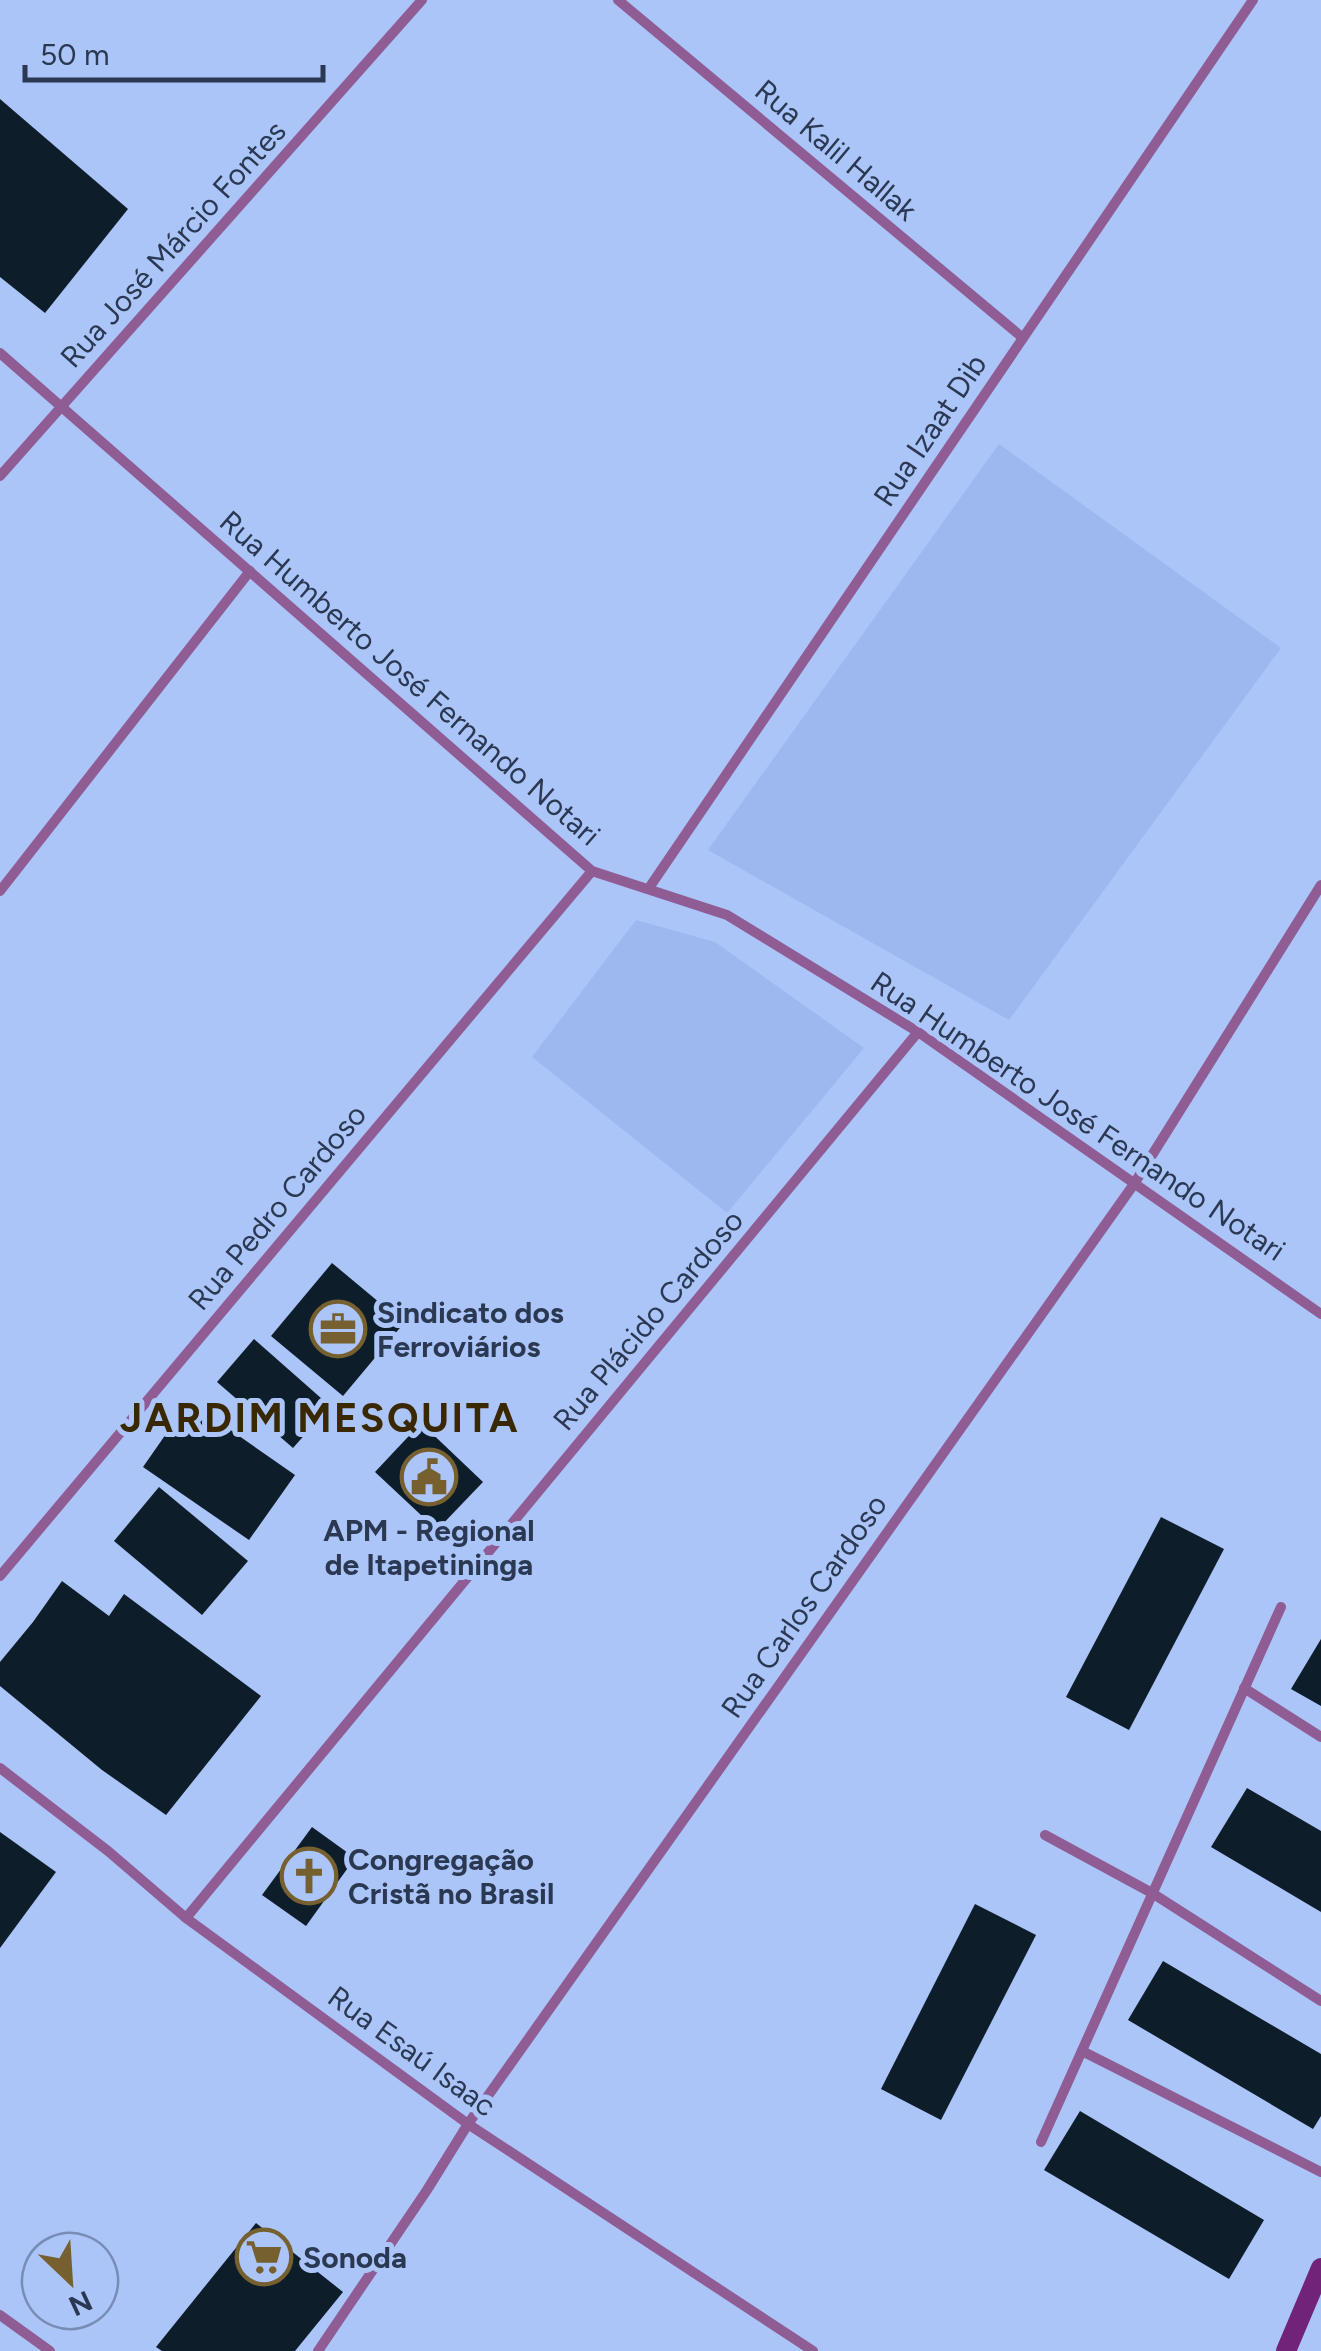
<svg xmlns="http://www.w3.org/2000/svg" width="1321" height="2351" font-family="Figtree,sans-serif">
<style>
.built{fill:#9cb8ef}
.building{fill:#0d1d2a}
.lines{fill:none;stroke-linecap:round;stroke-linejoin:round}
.street{stroke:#8f5c93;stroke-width:10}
.secondary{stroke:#712379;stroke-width:20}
.labels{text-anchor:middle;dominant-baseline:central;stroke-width:10;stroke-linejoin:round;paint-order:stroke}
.street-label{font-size:30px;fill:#2b3852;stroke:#abc5f9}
.poi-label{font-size:30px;font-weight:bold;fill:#2b3852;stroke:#abc5f9;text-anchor:start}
.district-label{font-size:40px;font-weight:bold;letter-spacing:2.5px;fill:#3a2900;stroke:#abc5f9}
</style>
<rect width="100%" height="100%" fill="#abc5f9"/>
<g class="built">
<path d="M999 444 1281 648 1009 1020 708 850Z"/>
<path d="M636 920 715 942 864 1048 727 1213 532 1057Z"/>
</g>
<g class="building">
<path d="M0 99 128 209 45 313 0 277Z"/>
<path d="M332 1263 404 1323 343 1396 271 1336Z"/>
<path d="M254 1339 330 1406 293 1448 217 1382Z"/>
<path d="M189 1401 295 1475 249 1540 143 1467Z"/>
<path d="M421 1423 483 1482 437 1530 375 1472Z"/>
<path d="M159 1487 248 1561 202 1615 114 1541Z"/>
<path d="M1161 1517 1224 1549 1129 1730 1066 1697Z"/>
<path d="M62 1581 109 1616 124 1594 261 1696 166 1815 102 1770 0 1686V1662L33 1622Z"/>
<path d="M1321 1639V1706L1291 1689Z"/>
<path d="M1247 1788 1321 1831V1912L1211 1847Z"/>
<path d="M312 1827 355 1858 306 1926 262 1895Z"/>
<path d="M0 1832 56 1872 0 1948Z"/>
<path d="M975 1904 1036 1935 941 2120 881 2089Z"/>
<path d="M1163 1961 1321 2054V2116L1313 2129 1128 2020Z"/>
<path d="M1080 2111 1264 2220 1229 2279 1044 2170Z"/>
<path d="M256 2223 343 2292 295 2351H162L156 2347Z"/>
</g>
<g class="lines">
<g class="street">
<path d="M618 0 1023 338"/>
<path d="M0 353 592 871 727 915 918 1032 1321 1314"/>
<path d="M0 476 422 0"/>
<path d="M649 888 1253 0"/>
<path d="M0 891 250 571"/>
<path d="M0 1576 592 871"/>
<path d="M1244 1688 1321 1737"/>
<path d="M0 1768 108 1851 186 1918 468 2124 813 2351"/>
<path d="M1045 1835 1152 1893 1321 2001"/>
<path d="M186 1918 918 1032"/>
<path d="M1082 2051 1321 2172"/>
<path d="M1041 2142 1281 1607"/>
<path d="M0 2315 50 2351"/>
<path d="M318 2351 427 2190 468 2124 1134 1184 1321 885"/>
</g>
<path class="secondary" d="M1286 2351 1321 2268"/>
</g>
<defs>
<g id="office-ring" transform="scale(2.875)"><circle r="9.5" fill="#abc5f9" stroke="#776030" stroke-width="1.5"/><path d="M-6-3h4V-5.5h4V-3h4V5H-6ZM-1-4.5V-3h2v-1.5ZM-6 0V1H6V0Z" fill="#776030"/></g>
<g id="civic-ring" transform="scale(2.875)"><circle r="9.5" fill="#abc5f9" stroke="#776030" stroke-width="1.5"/><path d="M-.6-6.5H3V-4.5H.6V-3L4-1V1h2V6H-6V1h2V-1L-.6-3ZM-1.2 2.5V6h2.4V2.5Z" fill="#776030"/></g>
<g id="church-ring" transform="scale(2.875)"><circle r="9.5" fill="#abc5f9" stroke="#776030" stroke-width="1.5"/><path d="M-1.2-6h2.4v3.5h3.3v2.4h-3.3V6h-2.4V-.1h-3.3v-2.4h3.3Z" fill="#776030"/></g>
<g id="supermarket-ring" transform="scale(2.875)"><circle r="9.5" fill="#abc5f9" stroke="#776030" stroke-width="1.5"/><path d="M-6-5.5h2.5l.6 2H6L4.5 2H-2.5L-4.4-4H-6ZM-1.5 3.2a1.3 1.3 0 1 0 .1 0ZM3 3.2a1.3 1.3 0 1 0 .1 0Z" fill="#776030"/></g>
</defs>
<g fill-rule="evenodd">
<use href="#office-ring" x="338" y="1329"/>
<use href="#civic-ring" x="429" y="1477"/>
<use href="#church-ring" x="309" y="1876"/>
<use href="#supermarket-ring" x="264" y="2257"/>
</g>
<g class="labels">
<g class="street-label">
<text transform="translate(836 150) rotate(40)">Rua Kalil Hallak</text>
<text transform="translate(173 244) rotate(-48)">Rua José Márcio Fontes</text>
<text transform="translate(930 430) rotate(-56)">Rua Izaat Dib</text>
<text transform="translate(410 678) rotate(41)">Rua Humberto José Fernando Notari</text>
<text transform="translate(1078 1116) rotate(34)">Rua Humberto José Fernando Notari</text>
<text transform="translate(277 1207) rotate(-50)">Rua Pedro Cardoso</text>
<text transform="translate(648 1320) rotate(-50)">Rua Plácido Cardoso</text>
<text transform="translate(804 1606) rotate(-55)">Rua Carlos Cardoso</text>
<text transform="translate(412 2051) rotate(36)">Rua Esaú Isaac</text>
</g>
<g class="poi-label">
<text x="377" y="1312">Sindicato dos<tspan x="377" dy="34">Ferroviários</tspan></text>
<text x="429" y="1530" text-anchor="middle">APM - Regional<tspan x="429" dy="34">de Itapetininga</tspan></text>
<text x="348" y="1859">Congregação<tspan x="348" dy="34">Cristã no Brasil</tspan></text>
<text x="303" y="2257">Sonoda</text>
</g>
<g class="district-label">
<text x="320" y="1418">JARDIM MESQUITA</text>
</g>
</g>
<g transform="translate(70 2281) rotate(155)"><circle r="48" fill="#abc5f9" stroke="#788db6" stroke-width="2.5"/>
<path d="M0-8L18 38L0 25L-18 38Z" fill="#776030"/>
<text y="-15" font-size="28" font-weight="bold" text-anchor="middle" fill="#2b3852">N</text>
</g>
<path d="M25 65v15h298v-15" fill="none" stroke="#2b3852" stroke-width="5"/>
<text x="40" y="65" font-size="30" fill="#2b3852" stroke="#abc5f9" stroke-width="8" paint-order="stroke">50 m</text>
</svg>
